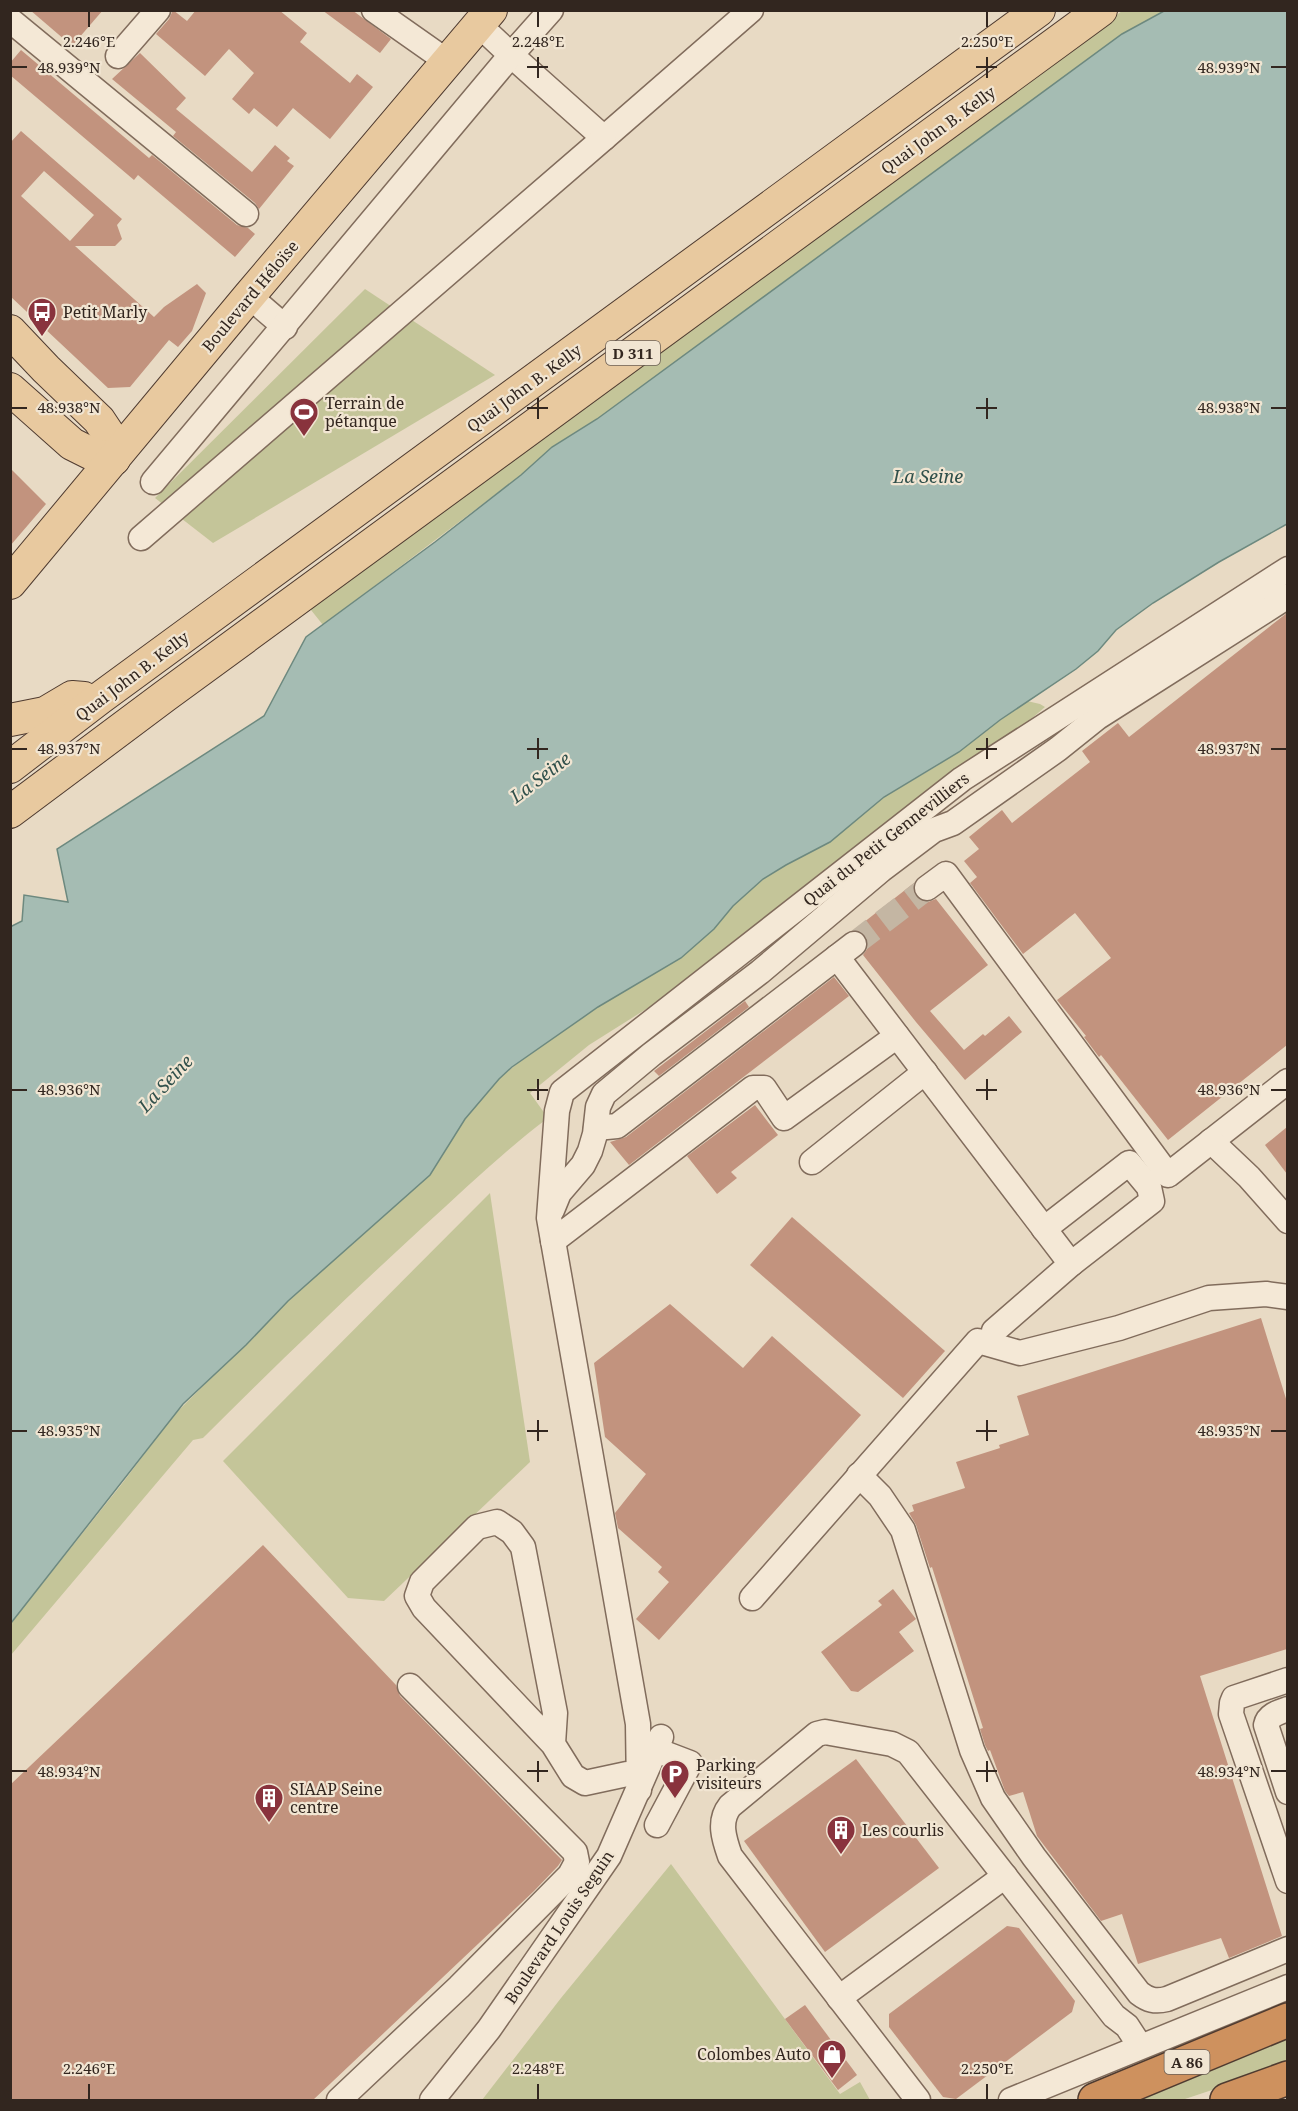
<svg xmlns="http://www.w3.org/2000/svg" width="1298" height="2111" font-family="'Noto Serif',serif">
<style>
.green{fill:#c4c599}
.water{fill:#a5bcb3;stroke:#6d897f;stroke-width:1.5}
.building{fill:#c2937e;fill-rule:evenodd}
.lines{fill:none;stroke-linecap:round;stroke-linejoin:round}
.minor-tunnel{stroke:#c4b6a3;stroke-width:24;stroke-dasharray:24 12;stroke-linecap:butt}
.minor-casing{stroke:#816c5c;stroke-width:27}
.major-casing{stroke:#4f3b30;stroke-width:34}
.highway-casing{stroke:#4f3b30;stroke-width:36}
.minor{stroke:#f4e8d6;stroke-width:24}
.major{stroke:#e8c99f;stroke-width:32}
.highway{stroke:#ce915e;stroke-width:33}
.ticks{fill:none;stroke:#32261f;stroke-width:2}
.labels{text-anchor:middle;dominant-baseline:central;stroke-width:4.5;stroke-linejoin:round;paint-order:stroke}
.shield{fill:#f1e5d2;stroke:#6b5f55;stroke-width:1.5}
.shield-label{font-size:15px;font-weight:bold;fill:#32261f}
.street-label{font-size:16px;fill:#32261f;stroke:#f1e5d2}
.poi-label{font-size:16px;fill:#32261f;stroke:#f1e5d2;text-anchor:start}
.water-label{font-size:18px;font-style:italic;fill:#30504b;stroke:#f1e5d2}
.ticks-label{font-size:15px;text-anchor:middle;fill:#32261f;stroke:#f1e5d2;stroke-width:4.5;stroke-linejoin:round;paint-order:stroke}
</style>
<rect width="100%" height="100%" fill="#e8dac4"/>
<g class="green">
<path d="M1122 11H1167L1122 34 597 419 552 447 521 475 323 625 307 605Z"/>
<path d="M365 289 495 375 213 543 155 498Z"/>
<path d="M1027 701 1040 704 1045 707 1001 745 781 904 695 972 670 994 589 1045 530 1093 548 1118C504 1151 465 1189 424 1226 349 1295 275 1366 203 1438L193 1440 11 1655V1623L121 1485 174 1415 288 1301 430 1175 465 1119 499 1079 518 1063 598 1007 681 958 733 906 763 879 786 865 830 842 884 797 937 766Z"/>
<path d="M490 1193 530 1462 384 1601 348 1598 223 1461Z"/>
<path d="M671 1864 840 2094 860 2082 870 2100H482L561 1998Z"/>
<path d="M1287 2034V2065L1182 2100H1131Z"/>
</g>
<path class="water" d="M1164 11H1287V524L1219 562 1153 603 1116 630 1098 651 1076 669 1000 720 959 752 884 797 830 842 786 865 763 879 733 906 714 929 681 958 598 1007 512 1067 499 1079 465 1119 430 1175 288 1301 246 1345 183 1404 11 1623 10 927 22 921 24 895 68 902 57 849 264 716 306 637 435 542 521 475 552 447 597 419 1122 34Z"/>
<g class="building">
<path d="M30 10H103L72 46Z"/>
<path d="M173 10 187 21 196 10H279L307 33 300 42 350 83 357 74 373 87 330 139 293 108 277 127 254 108 249 114 232 99 254 73 229 49 205 76 156 34 169 19Z"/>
<path d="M322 10H352L391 39 380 53Z"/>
<path d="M21 50 149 158 152 155 237 225 248 228 255 234 235 257 138 175 134 180 10 75V63Z"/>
<path d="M140 53 186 98 176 109 252 172 275 145 290 158 287 161 294 166 259 209 255 203 173 136 176 132 112 79Z"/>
<path d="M21 131 122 219 117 225 122 239 115 246H75L154 317 164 307 197 284 206 293 192 331 178 347 169 340 130 387 108 388 10 296V143ZM44 171 94 215 70 241 21 196Z"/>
<path d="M10 468 46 504 10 546Z"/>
<path d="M1287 613V1045L1168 1140 1101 1055 1099 1057 1084 1037 1086 1036 1057 1000 1111 958 1075 913 1023 954 970 883 977 877 964 861 979 849 969 837 1002 810 1012 823 1090 762 1082 751 1118 723 1129 737Z"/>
<path d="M914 883 913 890 916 897 922 901 928 902 936 899 988 965 930 1011 964 1050 983 1034 985 1036 1009 1016 1022 1032 965 1080 916 1022 863 955 867 949 868 942 865 935 854 930Z"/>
<path d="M834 977 849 996 629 1165 610 1142 626 1137Z"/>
<path d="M745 1001 749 1007 659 1076 654 1071Z"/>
<path d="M755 1105 778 1135 731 1172 737 1178 717 1194 687 1156Z"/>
<path d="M1287 1127V1174L1265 1145Z"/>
<path d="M792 1217 945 1351 903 1398 750 1265Z"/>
<path d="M670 1304 743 1368 772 1336 861 1415 659 1640 636 1619 669 1582 658 1572 662 1567 618 1528 615 1513 646 1474 605 1437 594 1363Z"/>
<path d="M1261 1318 1287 1402V1649L1200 1676 1282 1936 1229 1958 1221 1938 1138 1964 1122 1914 1101 1921 1037 1836 1023 1792 1009 1796 1005 1791 990 1750 988 1751 985 1745 980 1729 983 1728 932 1567 930 1568 916 1525 909 1513 914 1511 912 1505 965 1488 956 1462 1000 1448 999 1445 1029 1435 1017 1396Z"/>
<path d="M263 1545 396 1685 400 1696 562 1860 558 1866 534 1891 313 2100H10V1785Z"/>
<path d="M893 1589 916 1619 899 1632 914 1651 858 1692 851 1691 821 1652 882 1605 878 1601Z"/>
<path d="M856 1759 939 1868 825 1952 744 1841Z"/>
<path d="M1007 1926 1019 1928 1075 2001 1072 2012 956 2099 943 2097 889 2027V2014Z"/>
<path d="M805 2005 857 2075 838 2090 785 2019Z"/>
</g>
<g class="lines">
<path class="minor-tunnel" d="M854 944 927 888"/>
<g class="minor-casing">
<g id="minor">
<path d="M374 10 448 62"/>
<path d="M551 10 511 55 604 138 751 10"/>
<path d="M10 20 246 214"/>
<path d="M118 56 158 10"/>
<path d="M249 296 285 327"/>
<path d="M153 482 511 55 478 24"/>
<path d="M141 538 604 138"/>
<path d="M927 888 946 874 1168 1175 1288 1081"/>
<path d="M837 957 1071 1264"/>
<path d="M596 1128 617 1126 854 944"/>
<path d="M1211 1141 1249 1177 1288 1221"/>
<path d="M812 1162 925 1072"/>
<path d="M552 1210 559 1193 583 1165 590 1151 595 1134 598 1107 604 1094 652 1054 760 972 881 870 934 830 953 823 1058 749 1098 717 1288 596"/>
<path d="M553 1241 753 1088H764L784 1118 897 1036"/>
<path d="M994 1331 1071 1264 1152 1201 1149 1187 1129 1163 1044 1229"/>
<path d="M859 1475 880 1496 903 1530 972 1750 993 1798 1034 1857 1139 1993C1148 2000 1155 2002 1167 1999L1288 1949"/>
<path d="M752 1598 978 1341 1020 1353 1119 1328 1209 1298 1266 1294 1288 1297"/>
<path d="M1288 1680 1234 1698 1232 1703 1231 1714 1288 1881"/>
<path d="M1288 1709C1279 1712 1268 1715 1266 1725L1288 1792"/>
<path d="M553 1744 555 1713 523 1547 512 1532 497 1522 477 1527 422 1582 417 1596 424 1608 553 1744 573 1776 585 1783 627 1774"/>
<path d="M656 1750 690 1763 657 1825"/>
<path d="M639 1790 638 1724 549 1218 557 1111 562 1092 962 779 1288 569"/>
<path d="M839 1998 1005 1876"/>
<path d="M339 2100 459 1987 570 1875 577 1862 575 1852 410 1686"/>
<path d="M432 2100 489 2029 609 1856 661 1737"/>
<path d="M918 2100 730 1856C724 1839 718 1821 730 1806L817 1734 825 1732 892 1744 908 1752 1114 2016 1127 2026 1140 2046"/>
<path d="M1011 2100 1288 1987"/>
</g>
</g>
<g class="major-casing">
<g id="major">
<path d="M10 331 46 369 99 420 111 438 114 459"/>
<path d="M10 389 72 444 92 454 114 459"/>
<path d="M10 583 249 296 491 10"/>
<path d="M10 720 45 713 72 697 84 698"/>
<path d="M10 767 100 698 1039 10"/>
<path d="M10 812 165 696 1101 10"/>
</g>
</g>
<g class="highway-casing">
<g id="highway">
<path d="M1095 2100 1288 2020"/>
<path d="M1227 2100 1288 2078"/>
</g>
</g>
<use href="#minor" class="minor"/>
<use href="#major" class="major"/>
<use href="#highway" class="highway"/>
</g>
<path class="ticks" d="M89 12V27M538 12V27M987 12V27M538 57V78M987 57V78M12 67H27M527 67H548M976 67H997M1271 67H1286M538 398V419M987 398V419M12 408H27M527 408H548M976 408H997M1271 408H1286M538 738V759M987 738V759M12 749H27M527 749H548M976 749H997M1271 749H1286M538 1079V1100M987 1079V1100M12 1090H27M527 1090H548M976 1090H997M1271 1090H1286M538 1420V1441M987 1420V1441M12 1431H27M527 1431H548M976 1431H997M1271 1431H1286M538 1761V1782M987 1761V1782M12 1771H27M527 1771H548M976 1771H997M1271 1771H1286M89 2084V2099M538 2084V2099M987 2084V2099"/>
<defs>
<g id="bus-pin" transform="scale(1.5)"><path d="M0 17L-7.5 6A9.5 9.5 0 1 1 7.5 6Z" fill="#89333d" stroke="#f1e5d2"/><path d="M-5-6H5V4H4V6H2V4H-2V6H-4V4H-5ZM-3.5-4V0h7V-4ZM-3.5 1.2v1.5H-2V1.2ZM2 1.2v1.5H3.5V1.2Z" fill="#fff"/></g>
<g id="stadium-pin" transform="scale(1.5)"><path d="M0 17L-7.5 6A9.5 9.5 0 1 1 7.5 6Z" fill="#89333d" stroke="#f1e5d2"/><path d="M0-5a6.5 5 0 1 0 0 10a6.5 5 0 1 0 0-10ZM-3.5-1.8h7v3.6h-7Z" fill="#fff"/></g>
<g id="parking-pin" transform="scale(1.5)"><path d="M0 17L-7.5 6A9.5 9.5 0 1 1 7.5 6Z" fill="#89333d" stroke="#f1e5d2"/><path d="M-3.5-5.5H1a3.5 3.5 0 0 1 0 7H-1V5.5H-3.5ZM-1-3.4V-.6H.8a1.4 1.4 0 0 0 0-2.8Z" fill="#fff"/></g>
<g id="building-pin" transform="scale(1.5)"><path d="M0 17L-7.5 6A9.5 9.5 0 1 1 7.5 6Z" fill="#89333d" stroke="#f1e5d2"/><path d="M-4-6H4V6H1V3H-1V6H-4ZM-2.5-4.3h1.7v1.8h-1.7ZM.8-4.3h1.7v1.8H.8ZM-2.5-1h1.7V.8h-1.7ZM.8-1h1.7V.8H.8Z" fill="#fff"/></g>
<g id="shop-pin" transform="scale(1.5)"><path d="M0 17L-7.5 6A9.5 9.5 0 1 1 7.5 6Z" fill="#89333d" stroke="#f1e5d2"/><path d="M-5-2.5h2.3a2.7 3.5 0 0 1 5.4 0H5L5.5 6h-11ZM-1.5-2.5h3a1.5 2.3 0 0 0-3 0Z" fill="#fff"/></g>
</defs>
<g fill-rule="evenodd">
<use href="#bus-pin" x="42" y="312"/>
<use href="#stadium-pin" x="304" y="412"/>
<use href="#parking-pin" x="675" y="1774"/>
<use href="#building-pin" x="269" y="1798"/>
<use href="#building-pin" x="841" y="1830"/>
<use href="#shop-pin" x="832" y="2054"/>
</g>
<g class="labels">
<g class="shield">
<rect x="606" y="341" width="54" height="24" rx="4.5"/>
<rect x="1164.5" y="2050" width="45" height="24" rx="4.5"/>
</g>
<g class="shield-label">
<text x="633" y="353">D 311</text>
<text x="1187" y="2062">A 86</text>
</g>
<g class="street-label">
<text transform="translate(938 130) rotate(-36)">Quai John B. Kelly</text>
<text transform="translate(250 296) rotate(-50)">Boulevard Héloïse</text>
<text transform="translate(524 388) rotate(-36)">Quai John B. Kelly</text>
<text transform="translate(132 676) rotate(-37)">Quai John B. Kelly</text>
<text transform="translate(886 839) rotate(-38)">Quai du Petit Gennevilliers</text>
<text transform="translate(559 1927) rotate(-56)">Boulevard Louis Seguin</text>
</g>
<g class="poi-label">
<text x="63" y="312">Petit Marly</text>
<text x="325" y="403">Terrain de<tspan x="325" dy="18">pétanque</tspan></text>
<text x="696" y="1765">Parking<tspan x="696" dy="18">visiteurs</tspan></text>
<text x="290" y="1789">SIAAP Seine<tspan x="290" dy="18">centre</tspan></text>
<text x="862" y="1830">Les courlis</text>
<text x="811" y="2054" text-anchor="end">Colombes Auto</text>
</g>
<g class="water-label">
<text x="928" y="476">La Seine</text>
<text transform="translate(540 777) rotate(-37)">La Seine</text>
<text transform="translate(165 1083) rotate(-47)">La Seine</text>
</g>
</g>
<g class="ticks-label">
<text x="89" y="47">2.246°E</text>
<text x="538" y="47">2.248°E</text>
<text x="987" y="47">2.250°E</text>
<text x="69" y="73">48.939°N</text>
<text x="1229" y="73">48.939°N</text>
<text x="69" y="413">48.938°N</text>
<text x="1229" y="413">48.938°N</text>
<text x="69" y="754">48.937°N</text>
<text x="1229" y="754">48.937°N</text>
<text x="69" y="1095">48.936°N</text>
<text x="1229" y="1095">48.936°N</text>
<text x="69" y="1436">48.935°N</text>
<text x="1229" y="1436">48.935°N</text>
<text x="69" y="1777">48.934°N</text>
<text x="1229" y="1777">48.934°N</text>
<text x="89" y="2074">2.246°E</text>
<text x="538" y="2074">2.248°E</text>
<text x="987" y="2074">2.250°E</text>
</g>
<rect width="1298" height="2111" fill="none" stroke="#32261f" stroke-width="24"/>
</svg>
